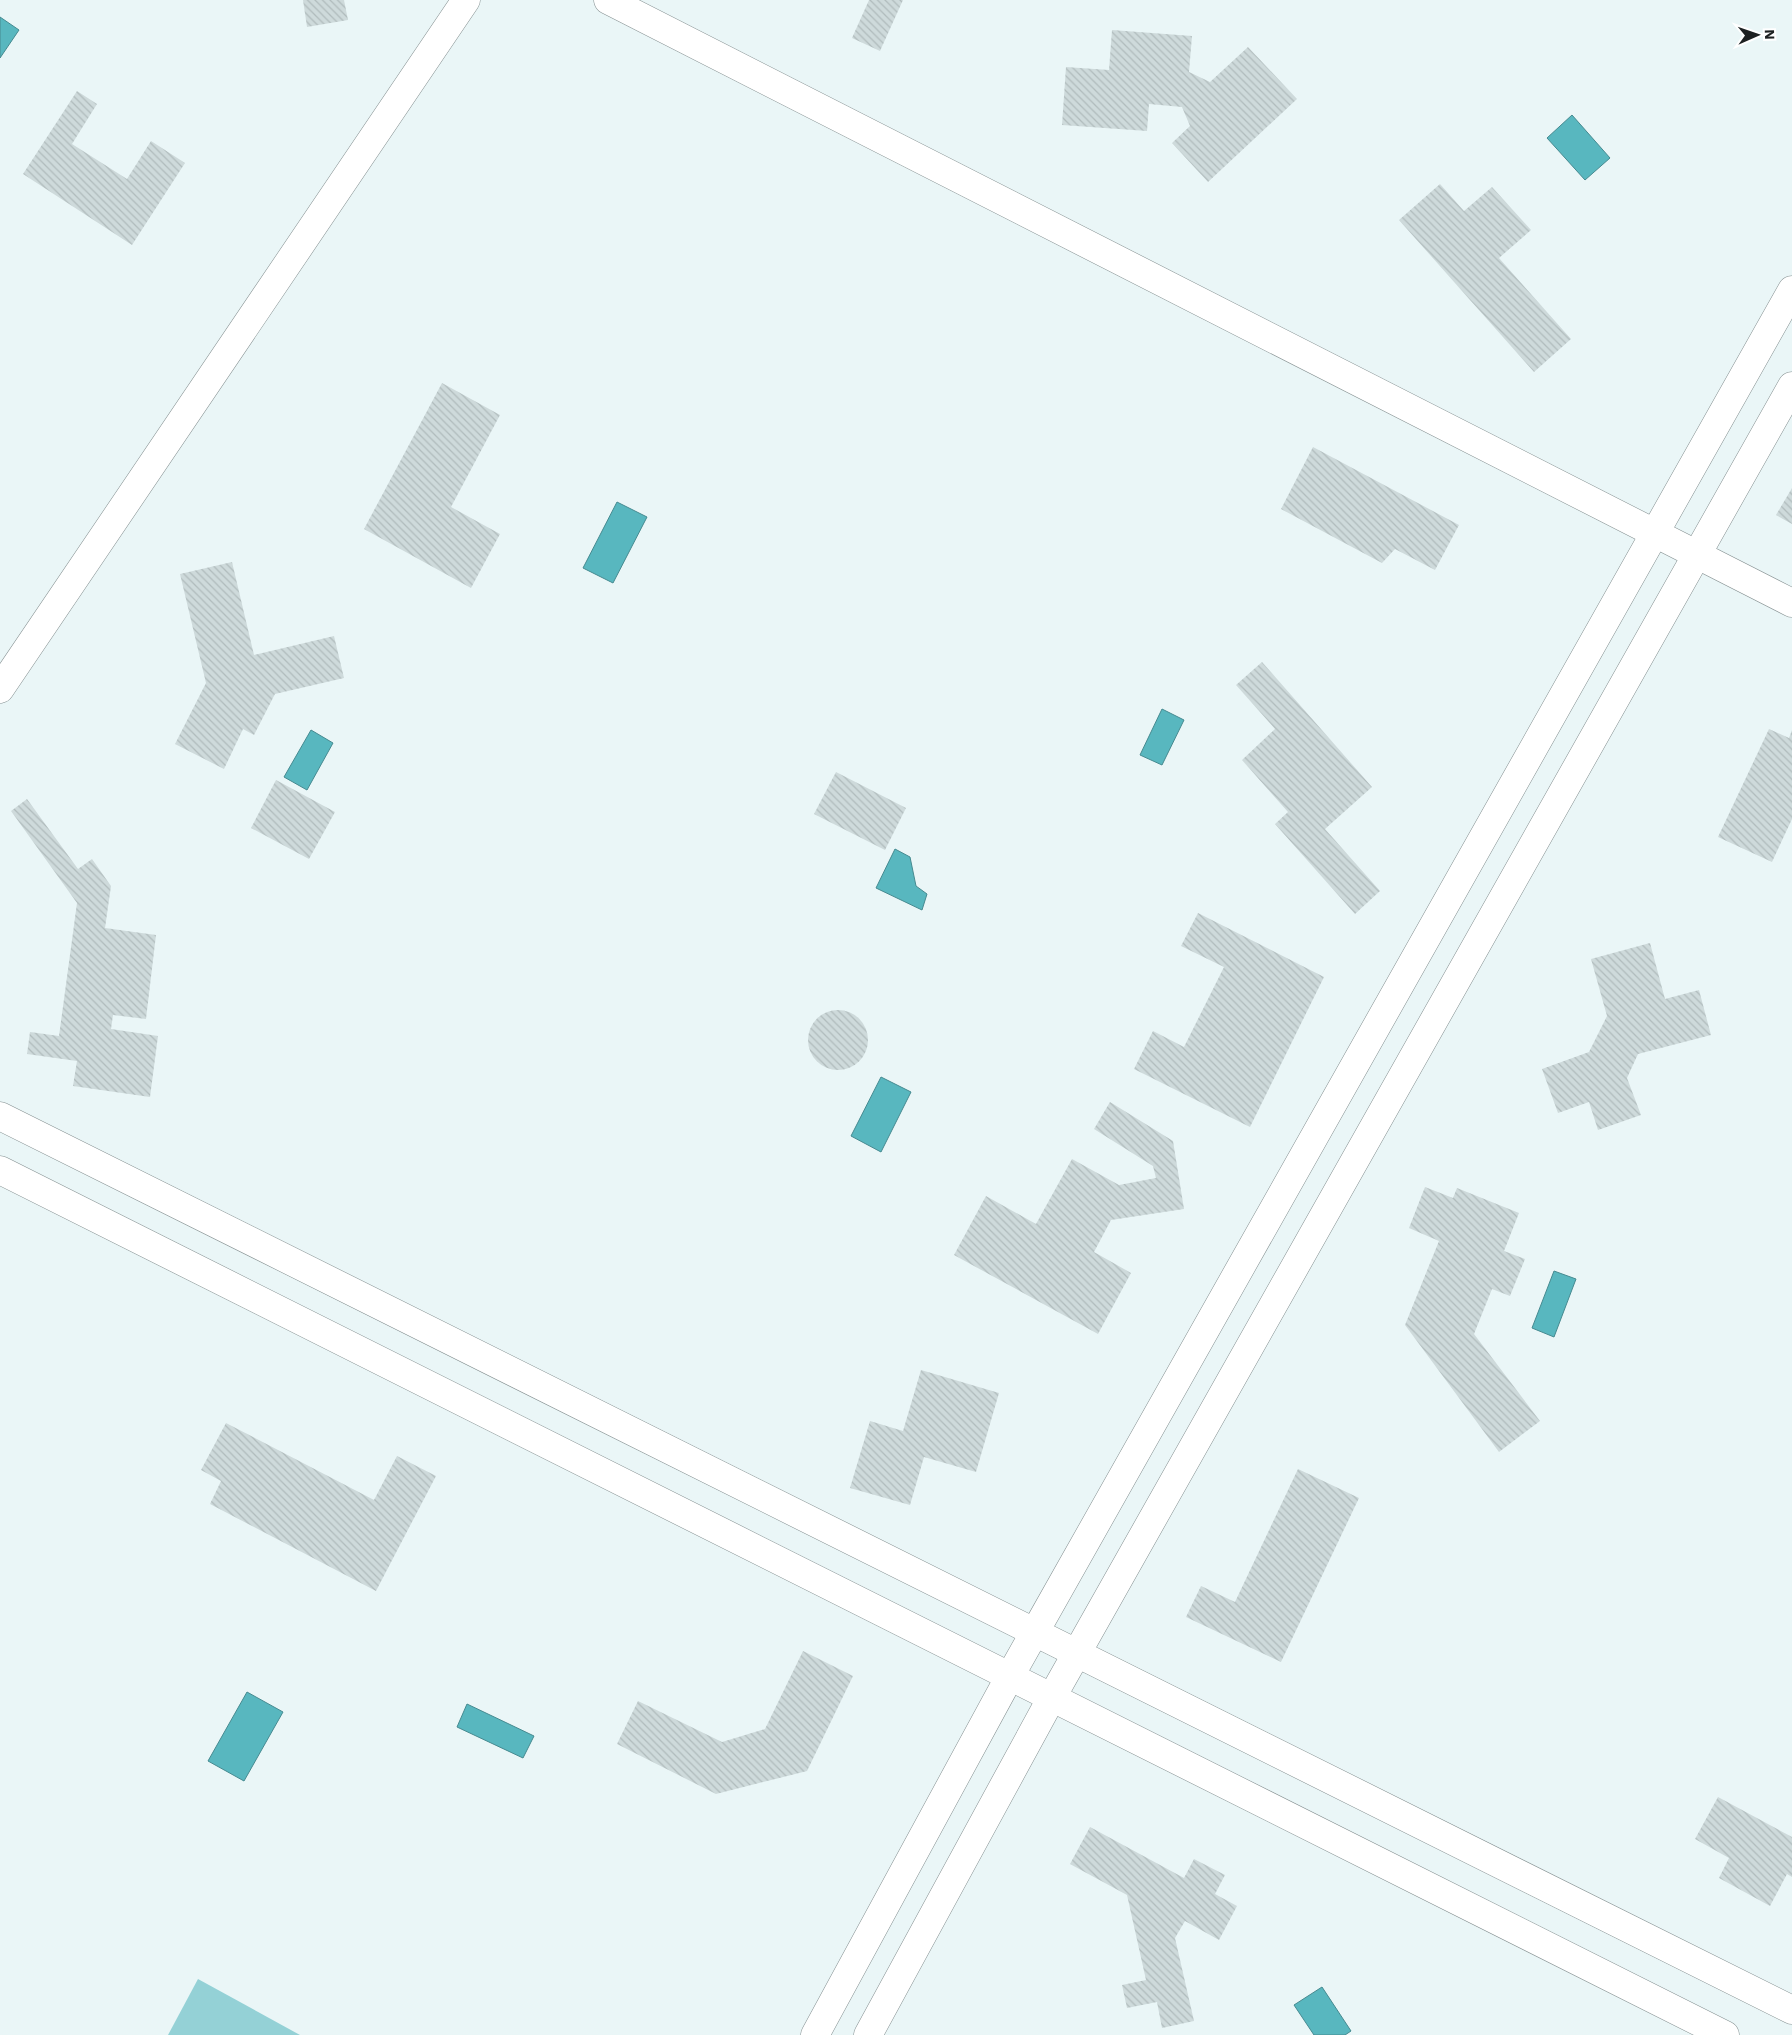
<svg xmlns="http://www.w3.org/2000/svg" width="1792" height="2035" font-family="'Work Sans',sans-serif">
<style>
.grass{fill:#94d1d6}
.water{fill:#58b7bf;stroke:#468a90}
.building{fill:url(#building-back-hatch)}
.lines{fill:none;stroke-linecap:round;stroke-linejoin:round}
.street-casing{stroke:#859091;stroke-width:29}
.street{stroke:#fff;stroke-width:28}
</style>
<defs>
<pattern id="building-back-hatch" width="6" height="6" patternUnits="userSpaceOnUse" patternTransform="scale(1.25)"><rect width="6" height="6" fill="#cedadb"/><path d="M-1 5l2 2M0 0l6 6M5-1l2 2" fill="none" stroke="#b0bbbc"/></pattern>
</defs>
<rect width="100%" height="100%" fill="#eaf6f7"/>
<path class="grass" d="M198 1979 300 2035H168Z"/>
<g class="water">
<path d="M0 17 19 30 0 58Z"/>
<path d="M1572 115 1610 158 1585 180 1547 138Z"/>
<path d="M617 502 647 517 613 583 583 568Z"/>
<path d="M1162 709 1184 720 1162 765 1140 755Z"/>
<path d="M311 730 333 743 307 790 284 777Z"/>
<path d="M895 849 910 857 916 886 927 894 922 910 876 888Z"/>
<path d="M881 1077 911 1092 881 1152 851 1136Z"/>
<path d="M1554 1271 1576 1279 1554 1337 1532 1328Z"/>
<path d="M247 1692 283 1712 244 1781 208 1761Z"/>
<path d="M467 1704 534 1736 523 1758 457 1727Z"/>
<path d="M1322 1987 1351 2031 1345 2035H1314L1294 2005Z"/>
</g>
<g class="building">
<path d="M303 0H344L348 20 307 27Z"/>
<path d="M869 0H903L880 51 852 38Z"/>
<path d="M1112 30 1192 36 1189 72 1210 82 1248 47 1297 99 1208 182 1172 143 1190 126 1182 107 1149 104 1147 131 1062 125 1066 67 1109 70Z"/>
<path d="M77 91 97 104 72 144 127 179 151 141 185 163 132 245 23 174Z"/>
<path d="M1440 184 1464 211 1492 187 1531 230 1499 258 1571 339 1534 372 1399 220Z"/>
<path d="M442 383 500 415 451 507 500 534 471 588 364 529Z"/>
<path d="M1313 447 1459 525 1435 570 1395 549 1382 563 1281 509Z"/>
<path d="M1792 488V524L1776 515Z"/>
<path d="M232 562 254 655 334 636 344 678 275 694 254 735 243 729 224 769 175 744 206 683 180 574Z"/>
<path d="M1262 662 1372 787 1325 829 1380 891 1355 914 1275 824 1288 812 1242 760 1275 729 1236 685Z"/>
<path d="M1769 729 1789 738 1792 730V819L1772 862 1718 837Z"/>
<path d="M836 772 906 808 885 850 814 814Z"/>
<path d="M276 780 335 812 309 859 251 828Z"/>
<path d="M27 799 78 869 92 859 111 886 105 928 156 935 146 1019 113 1015 111 1029 158 1036 150 1097 73 1086 77 1061 27 1054 30 1032 59 1036 77 903 11 811Z"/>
<path d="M1198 913 1324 977 1250 1127 1134 1069 1153 1031 1184 1047 1224 967 1181 946Z"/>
<path d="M1650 943 1665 999 1699 990 1711 1035 1638 1054 1627 1078 1641 1115 1598 1130 1589 1102 1558 1113 1542 1069 1589 1052 1607 1016 1591 959Z"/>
<circle cx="838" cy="1040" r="30"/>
<path d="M1110 1102 1173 1141 1184 1209 1111 1220 1094 1252 1131 1273 1098 1334 954 1255 986 1196 1036 1224 1072 1159 1119 1185 1156 1178 1153 1166 1094 1129Z"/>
<path d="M1425 1187 1453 1198 1457 1188 1519 1213 1504 1251 1525 1259 1510 1296 1492 1289 1474 1334 1540 1421 1499 1452 1405 1325 1439 1241 1409 1228Z"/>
<path d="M921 1370 999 1393 976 1472 924 1457 910 1505 850 1488 870 1421 903 1431Z"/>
<path d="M226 1423 374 1500 397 1456 436 1476 376 1591 210 1504 221 1481 201 1470Z"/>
<path d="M1298 1469 1359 1498 1281 1662 1186 1617 1201 1586 1235 1602Z"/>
<path d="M803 1651 853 1676 807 1771 716 1794 617 1744 638 1701 722 1742 765 1729Z"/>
<path d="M1718 1797 1792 1837V1877L1787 1874 1770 1906 1719 1878 1729 1858 1695 1839Z"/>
<path d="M1090 1827 1184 1878 1194 1859 1225 1875 1215 1894 1237 1906 1219 1940 1185 1921 1175 1938 1194 2021 1162 2028 1157 2002 1127 2008 1122 1985 1146 1980 1127 1895 1070 1864Z"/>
</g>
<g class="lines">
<g class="street-casing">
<g id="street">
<path d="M608 0 1792 603"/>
<path d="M0 689 466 0"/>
<path d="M0 1116 1792 2010"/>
<path d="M0 1170 1725 2035"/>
<path d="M815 2035 1010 1676 1792 290"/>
<path d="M868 2035 1052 1697 1792 386"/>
</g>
</g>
<use href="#street" class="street"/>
</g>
<g transform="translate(1757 35) rotate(88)" stroke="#ffffff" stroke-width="4" paint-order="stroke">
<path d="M0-4L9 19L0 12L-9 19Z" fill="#1c2021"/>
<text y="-8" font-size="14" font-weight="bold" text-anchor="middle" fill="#1c2021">N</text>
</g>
</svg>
